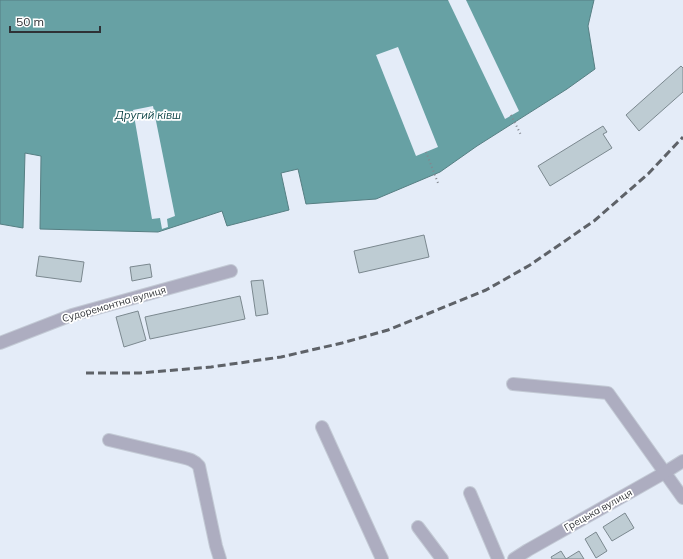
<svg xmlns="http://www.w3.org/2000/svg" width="683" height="559" font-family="Mulish,sans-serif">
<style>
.water{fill:#67a1a4;stroke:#567f83}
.pier{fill:#e4ecf8}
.building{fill:#beccd3;stroke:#7b888f}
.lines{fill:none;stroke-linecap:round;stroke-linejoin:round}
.minor-casing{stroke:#c3cad5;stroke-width:14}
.path{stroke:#838890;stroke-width:2;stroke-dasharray:1 3;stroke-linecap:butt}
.minor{stroke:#adadc0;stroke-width:12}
.rail{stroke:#5e6268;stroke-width:3;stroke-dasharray:8 4;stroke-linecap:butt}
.labels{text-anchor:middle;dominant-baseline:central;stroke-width:3.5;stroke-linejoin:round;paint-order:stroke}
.street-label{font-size:10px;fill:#2e3135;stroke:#fff}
.water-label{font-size:11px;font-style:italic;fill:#0c4346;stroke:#fff}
</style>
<rect width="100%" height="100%" fill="#e4ecf8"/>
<path class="water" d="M0 0H594L588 26 595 69 567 89 477 146 440 172 376 199 306 204 298 169 281 173 289 210 227 226 222 211 158 232 40 229 41 156 25 153 23 228 0 224Z"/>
<g class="pier">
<path d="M448 0H466L519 111 505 119Z"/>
<path d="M398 47 438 147 416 156 376 55Z"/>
<path d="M153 106 175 216 167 219 168 227 162 229 160 218 152 219 133 110Z"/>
</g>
<g class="building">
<path d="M681 66 683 68V92L639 131 626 115Z"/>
<path d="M603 126 607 132 603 134 612 148 550 186 538 166Z"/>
<path d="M424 235 429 257 359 273 354 251Z"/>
<path d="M39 256 84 262 81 282 36 276Z"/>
<path d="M150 264 152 277 132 281 130 267Z"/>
<path d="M263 280 268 314 256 316 251 281Z"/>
<path d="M240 296 245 319 150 339 145 317Z"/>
<path d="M138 311 146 340 124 347 116 317Z"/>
<path d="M625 513 634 528 612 541 603 527Z"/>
<path d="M596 532 607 551 596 558 585 539Z"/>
<path d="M561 551 566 559 579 551 584 559H552L551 557Z"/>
</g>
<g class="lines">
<g class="minor-casing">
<g id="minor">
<path d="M0 343 72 315 231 271"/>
<path d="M513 384 608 393 683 498"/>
<path d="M322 427 382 559"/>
<path d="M109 440 181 457C189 459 194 460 199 466L216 546 220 559"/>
<path d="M470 493 498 559"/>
<path d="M418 527 442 559"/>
<path d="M514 559 528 550 664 473 683 461"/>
</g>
</g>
<g class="path">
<path d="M511 115 521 135"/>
<path d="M426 152 438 183"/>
</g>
<use href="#minor" class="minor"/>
<path class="rail" d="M86 373H140L211 367 281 357 342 343 388 330 486 290 530 265 594 221 648 174 683 137"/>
</g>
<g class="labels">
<g class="street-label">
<text transform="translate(114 304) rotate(-16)">Судоремонтна вулиця</text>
<text transform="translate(598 510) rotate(-29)">Грецька вулиця</text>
</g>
<g class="water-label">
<text x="148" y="115">Другий ківш</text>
</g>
</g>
<path d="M10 26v6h90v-6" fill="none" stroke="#2e3135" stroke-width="2"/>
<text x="16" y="26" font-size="12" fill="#2e3135" stroke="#ffffff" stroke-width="3" paint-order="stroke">50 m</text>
</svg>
